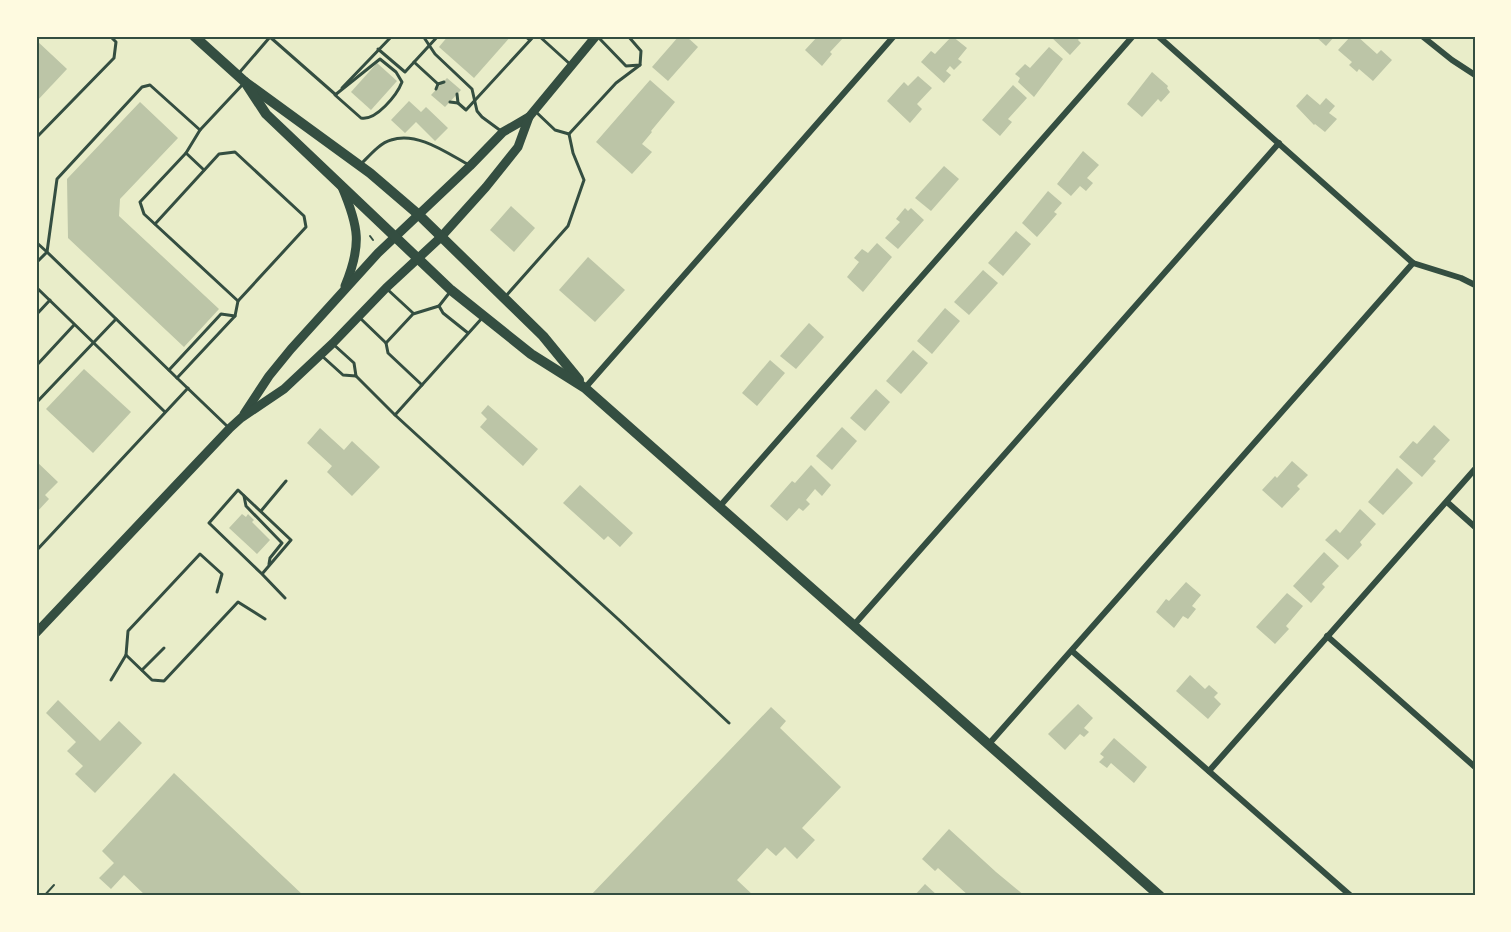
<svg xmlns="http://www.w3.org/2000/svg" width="1511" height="932" font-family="'Golos Text',sans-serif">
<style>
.building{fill:#bcc5a7}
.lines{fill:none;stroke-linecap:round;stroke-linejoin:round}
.path{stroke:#344e41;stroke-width:2}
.service{stroke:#344e41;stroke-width:3}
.minor{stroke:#344e41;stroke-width:6}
.secondary{stroke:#344e41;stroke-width:9}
.primary{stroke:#344e41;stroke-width:10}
.neatline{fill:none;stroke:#344e41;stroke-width:2}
</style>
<rect width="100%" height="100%" fill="#e9edc9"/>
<g class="building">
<path d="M448 36H511L474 78 439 47Z"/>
<path d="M679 36H686L698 47 668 81 652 67Z"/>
<path d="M818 36H845L830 52 832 54 822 66 805 50Z"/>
<path d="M952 36 967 48 958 59 962 62 954 70 950 66 946 71 951 75 944 83 921 62 931 51 935 54Z"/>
<path d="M1050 36H1081L1078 40 1081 43 1070 55Z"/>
<path d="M1315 36H1335L1326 46Z"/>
<path d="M1351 36H1357L1377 54 1381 50 1392 60 1373 81 1359 69 1357 72 1349 65 1352 62 1338 50Z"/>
<path d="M36 40 67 69 36 102Z"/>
<path d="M1049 47 1063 59 1034 97 1018 82 1020 78 1015 74 1025 64 1030 68Z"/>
<path d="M377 63 397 81 371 110 351 92Z"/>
<path d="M1152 72 1168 86 1167 88 1170 92 1161 102 1158 99 1142 117 1127 104Z"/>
<path d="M918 76 932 88 917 104 922 109 910 123 887 101 904 82 908 86Z"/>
<path d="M447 78 461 90 445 107 431 95Z"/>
<path d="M650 80 675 102 651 131 652 132 642 144 652 152 632 174 596 142Z"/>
<path d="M1013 85 1027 98 1008 119 1012 122 1000 136 982 120Z"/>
<path d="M1307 94 1320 105 1326 98 1335 106 1329 113 1337 119 1325 132 1315 124 1314 125 1296 106Z"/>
<path d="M409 101 421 112 426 107 448 128 435 141 416 122 405 133 391 120Z"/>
<path d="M140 102 178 138 120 199 119 216 219 309 184 347 68 238 67 179Z"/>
<path d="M1083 151 1099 165 1087 178 1093 183 1086 191 1080 186 1071 196 1057 184Z"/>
<path d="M944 166 959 179 931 211 915 198Z"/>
<path d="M1048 191 1062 203 1054 212 1057 214 1037 237 1022 223Z"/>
<path d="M511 206 535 228 514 252 490 230Z"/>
<path d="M905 208 908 211 911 208 924 220 898 249 885 238 900 222 896 219Z"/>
<path d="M1016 231 1031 244 1003 276 988 263Z"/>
<path d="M877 243 892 257 863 292 847 277 859 262 854 258 862 249 868 253Z"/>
<path d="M588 257 625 290 595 322 559 290Z"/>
<path d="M983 270 998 283 969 315 954 302Z"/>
<path d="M945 308 960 321 932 354 917 341Z"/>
<path d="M809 323 824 337 796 369 780 356Z"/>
<path d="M913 350 928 363 901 394 886 381Z"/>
<path d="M770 360 785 373 757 406 742 393Z"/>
<path d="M84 369 131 412 93 453 46 409Z"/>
<path d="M876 389 890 402 865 431 850 418Z"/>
<path d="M488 405 538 449 523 466 480 427 487 419 481 413Z"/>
<path d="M1434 425 1450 440 1433 459 1436 461 1422 477 1399 457 1413 441 1417 444Z"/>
<path d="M842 427 857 441 832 470 816 456Z"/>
<path d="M320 428 344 450 352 441 380 467 352 496 327 472 332 466 307 443Z"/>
<path d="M36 461 58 482 45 495 49 499 36 513Z"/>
<path d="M1292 461 1308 475 1297 486 1300 489 1282 508 1262 490 1275 476 1277 478Z"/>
<path d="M811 465 831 485 822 496 815 489 806 500 810 504 803 511 799 508 787 521 770 506 792 481 795 483Z"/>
<path d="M1397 468 1413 483 1383 515 1368 502Z"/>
<path d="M580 485 633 533 620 547 608 536 604 540 563 503Z"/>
<path d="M1360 509 1376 524 1360 542 1362 545 1348 560 1325 540 1336 529 1340 533Z"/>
<path d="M242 514 246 517 248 514 254 520 252 522 270 540 257 554 229 528Z"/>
<path d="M1324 552 1339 566 1322 584 1325 587 1311 603 1293 586Z"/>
<path d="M1186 582 1201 595 1192 606 1196 609 1188 619 1183 616 1174 628 1156 612 1166 599 1169 601Z"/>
<path d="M1287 593 1303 606 1286 626 1289 629 1275 644 1256 627Z"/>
<path d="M1190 675 1205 689 1209 685 1218 693 1214 697 1221 704 1208 719 1176 691Z"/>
<path d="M58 700 100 741 119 721 142 743 95 793 75 774 83 766 67 751 76 742 46 713Z"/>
<path d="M1078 704 1093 718 1084 728 1089 732 1084 737 1080 734 1065 750 1048 734Z"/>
<path d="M771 707 786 721 780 728 841 787 802 828 815 840 797 859 785 847 776 856 767 848 737 880 754 896H590Z"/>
<path d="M1114 738 1147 767 1134 783 1111 763 1107 768 1099 762 1104 757 1100 754Z"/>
<path d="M174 773 304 896H146L124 875 111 889 99 878 114 863 102 851Z"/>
<path d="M949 829 996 872 1025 896H969L938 868 935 871 922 859Z"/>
<path d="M925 884 938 896H914Z"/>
</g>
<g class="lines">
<g class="path">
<path d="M370 236 373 240"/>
<path d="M44 896 54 885"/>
</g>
<g class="service">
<path d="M423 36 435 54 472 89 477 111 482 117 501 131"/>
<path d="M525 36 530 40"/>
<path d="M539 36 571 65"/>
<path d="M270 37 336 95"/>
<path d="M598 37 626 66 640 65 641 51 628 36"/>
<path d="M378 49 405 72 438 36"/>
<path d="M380 59 396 72 402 82C397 95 376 121 361 118L335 95Z"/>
<path d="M414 62 438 84"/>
<path d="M239 73 270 37"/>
<path d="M438 84 444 82"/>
<path d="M342 88 392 36"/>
<path d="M436 89 438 84"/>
<path d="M457 94 458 103"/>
<path d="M450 102 458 103 466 110 534 36"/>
<path d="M535 111 555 130 569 134"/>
<path d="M36 138 114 58 116 42 110 36"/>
<path d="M186 153 204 170"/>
<path d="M362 163C370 155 380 143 391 140 417 131 447 153 469 165"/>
<path d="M155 224 219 154 235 152 304 216 306 227 238 301"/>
<path d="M36 242 47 252 36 263"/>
<path d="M36 287 165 412"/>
<path d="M387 289 413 313"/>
<path d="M450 292 439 306 443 313 468 333"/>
<path d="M505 297 568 226 584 180 573 153 569 134 616 83 640 65"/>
<path d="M36 315 50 300"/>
<path d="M360 318 386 343"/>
<path d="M322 356 343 375 356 376 354 363 333 344"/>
<path d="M36 366 74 325"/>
<path d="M169 370 221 314 235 316"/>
<path d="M356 376 395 415 618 619 729 723"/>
<path d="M177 378 47 252 57 179 142 87 150 85 200 130"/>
<path d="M422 385 388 353 386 343 413 314 439 306"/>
<path d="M36 403 116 319"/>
<path d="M395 415 483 317"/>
<path d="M227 426 177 378 235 316 238 301 144 214 140 202 186 153 200 130 244 83"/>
<path d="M244 496 246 506 282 543 270 558 269 564"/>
<path d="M261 511 286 481"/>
<path d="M36 551 188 388"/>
<path d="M262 574 291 540 238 490 209 523 262 574 285 598"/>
<path d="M126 655 152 680 164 681 238 602 265 619"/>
<path d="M142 670 164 648"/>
<path d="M111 680 126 655 128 631 200 554 222 574 217 592"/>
</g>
<g class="minor">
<path d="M1158 36 1413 263 1461 278 1475 285"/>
<path d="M1422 36 1452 60 1475 75"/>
<path d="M585 388 894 36"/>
<path d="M1447 502 1475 527"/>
<path d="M720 506 1133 36"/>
<path d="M853 626 1279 143"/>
<path d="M1327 636 1475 767"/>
<path d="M1072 651 1351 896"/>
<path d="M988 745 1413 263"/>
<path d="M1209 771 1475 469"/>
</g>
<g class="secondary">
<path d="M342 187C359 227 362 245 345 286"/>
<path d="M244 414 269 376 291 349 378 253 470 166 503 132 529 117"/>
<path d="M36 633 230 428 241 418 284 389 333 343 386 288 441 237 486 187 518 147 529 117 596 36"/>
</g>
<g class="primary">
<path d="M194 36 245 82 370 173 419 215 543 336 579 380"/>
<path d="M245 82 266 114 451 290 531 354 585 388 1160 896"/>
</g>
</g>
<rect width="1511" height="932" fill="none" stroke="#fefae0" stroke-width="75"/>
<rect x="38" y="38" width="1436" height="856" class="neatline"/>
</svg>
